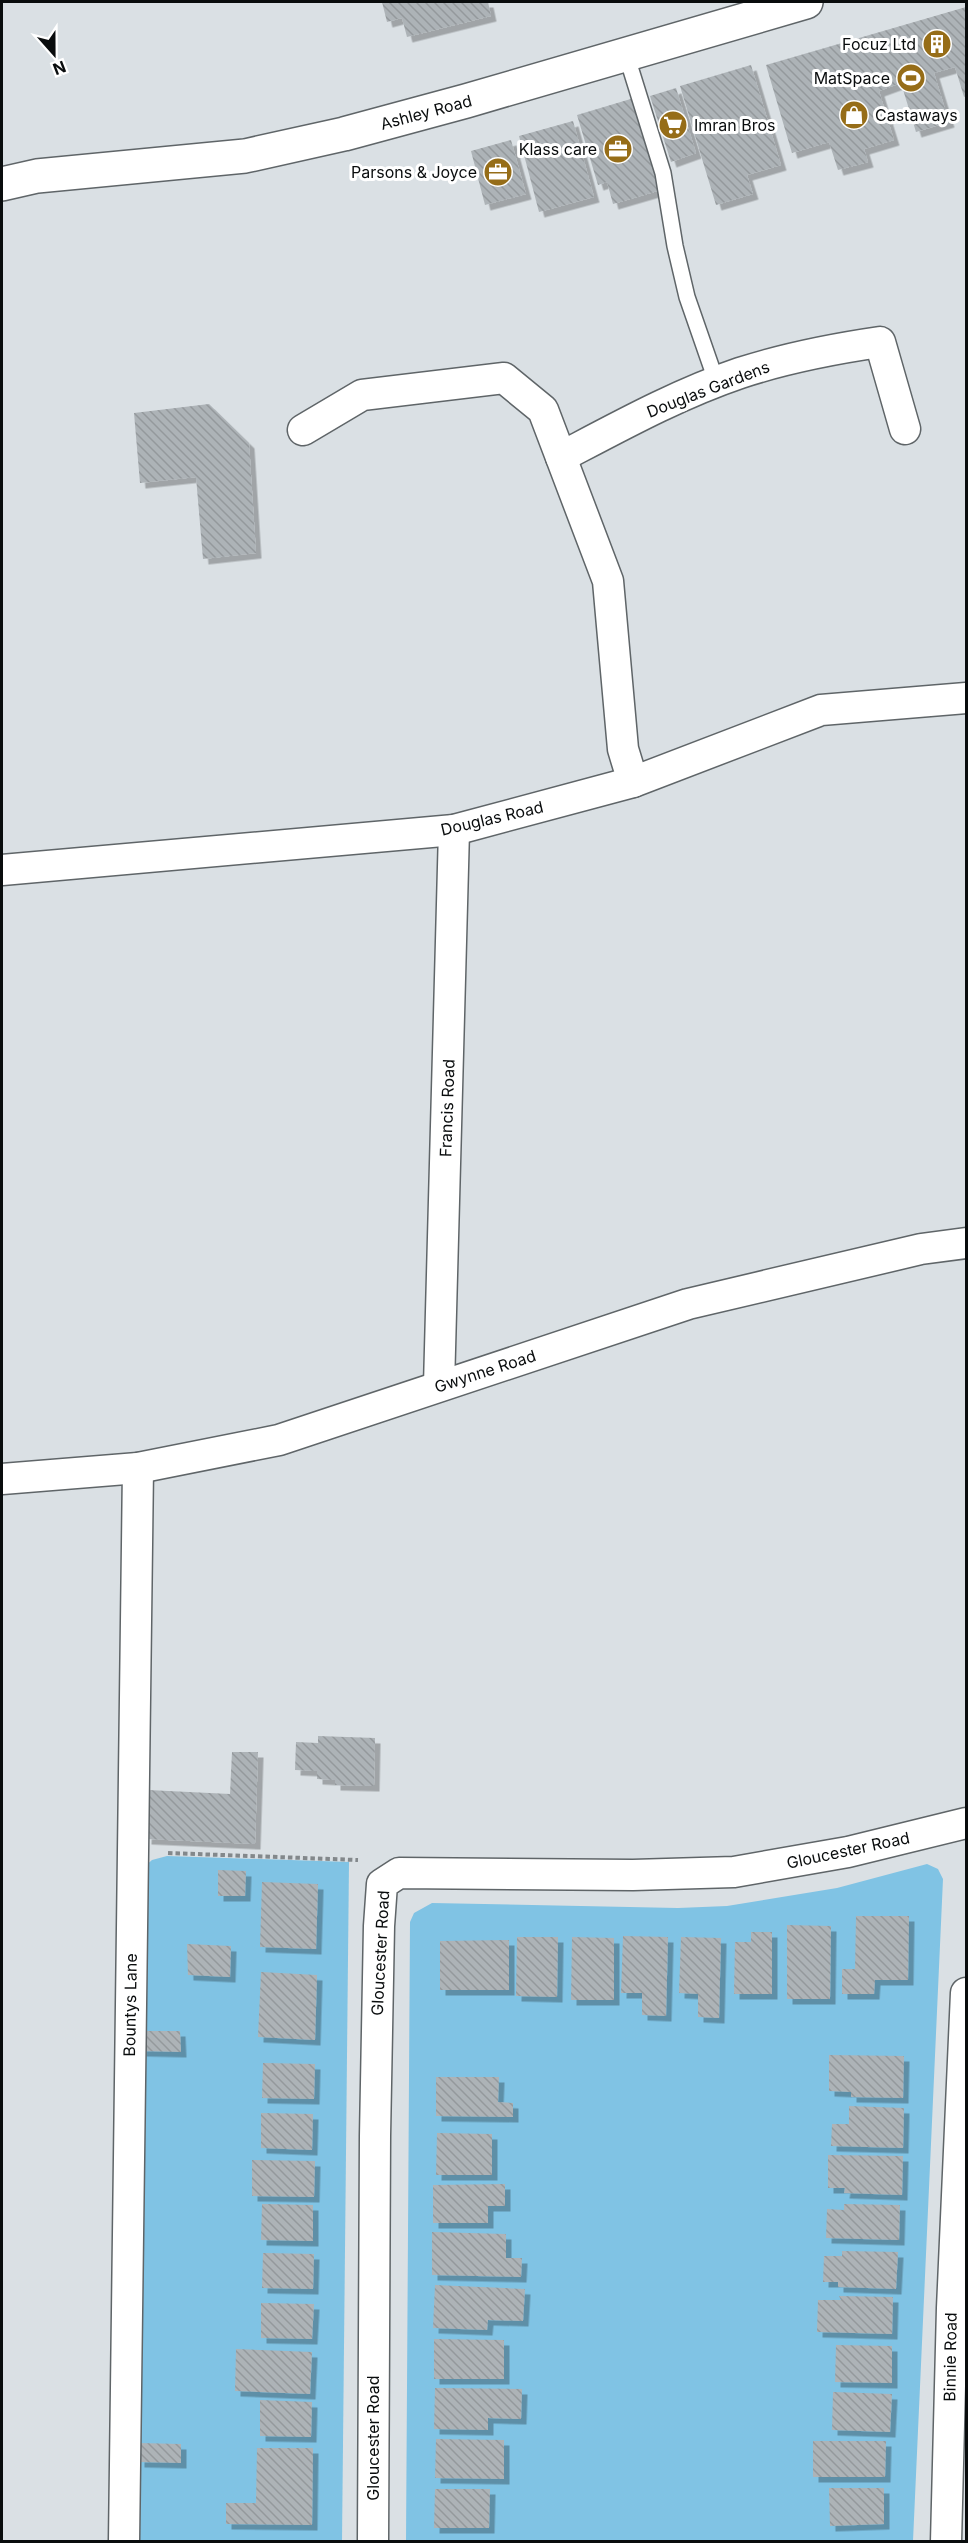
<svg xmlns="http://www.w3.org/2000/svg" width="968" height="2543" font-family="Inter,sans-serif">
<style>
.green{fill:#80c3e4}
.building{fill:url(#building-back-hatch);filter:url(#shadow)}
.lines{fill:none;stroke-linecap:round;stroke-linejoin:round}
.lane-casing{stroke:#5f6568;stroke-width:18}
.street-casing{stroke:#5f6568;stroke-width:33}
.secondary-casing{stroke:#5f6568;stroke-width:36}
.path{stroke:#83888b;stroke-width:4;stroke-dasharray:4.5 3;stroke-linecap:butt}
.lane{stroke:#fff;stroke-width:15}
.street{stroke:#fff;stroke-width:30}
.secondary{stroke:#fff;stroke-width:33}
.labels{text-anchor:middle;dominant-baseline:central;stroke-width:6;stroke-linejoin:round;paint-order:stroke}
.poi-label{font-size:16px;fill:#090c0d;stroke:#fff;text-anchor:end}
.street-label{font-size:16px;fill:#090c0d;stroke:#fff}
</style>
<defs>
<pattern id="building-back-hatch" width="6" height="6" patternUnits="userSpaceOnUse" patternTransform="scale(1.5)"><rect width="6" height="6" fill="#adb3b7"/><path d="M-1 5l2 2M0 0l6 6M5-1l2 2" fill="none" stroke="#94999c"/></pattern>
<filter id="shadow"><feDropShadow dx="5.5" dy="5.5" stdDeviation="0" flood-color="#0004"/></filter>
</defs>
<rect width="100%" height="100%" fill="#dae0e4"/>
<g class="green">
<path d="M167 1856 349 1862 342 2541 135 2542 144 1867 152 1860Z"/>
<path d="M927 1864 938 1869 943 1879 913 2541 406 2542 410 1922 414 1913 432 1903 678 1908 727 1906 837 1888Z"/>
</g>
<g class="building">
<path d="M382 2H488L491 16 407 37 402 18 387 22Z"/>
<path d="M966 7V96L964 97 955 67 934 73 949 122 916 132 901 83 879 91 894 140 864 149 868 162 838 170 829 142 792 153 766 65Z"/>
<path d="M751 65 781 165 747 175 753 194 716 205 680 86Z"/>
<path d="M676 88 696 153 671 162 650 96Z"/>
<path d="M634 98 661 190 613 204 607 182 598 185 577 115Z"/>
<path d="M573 121 594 197 539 212 519 136Z"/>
<path d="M511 140 526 194 485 205 471 151Z"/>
<path d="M209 404 249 443 256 553 203 559 196 477 140 483 134 413Z"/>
<path d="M318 1736 375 1738 374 1786 335 1785V1780L317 1779V1771L295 1770 296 1742 318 1743Z"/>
<path d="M232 1752H258L255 1844 146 1839 148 1790 230 1794Z"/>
<path d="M218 1870 246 1871 245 1896H218Z"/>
<path d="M262 1882 318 1884 316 1949 260 1947Z"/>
<path d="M856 1916H909L908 1980H875L874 1994H842V1969H855Z"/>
<path d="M787 1925 831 1926 830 1999H787Z"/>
<path d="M751 1932H772V1994H734L735 1942H751Z"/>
<path d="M623 1936 668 1937 666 2016 642 2015V1993H621Z"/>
<path d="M517 1937H558L557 1997 516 1996Z"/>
<path d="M572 1937 614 1938V2000H571Z"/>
<path d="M681 1937 721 1938 719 2018 698 2017V1994L679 1993Z"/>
<path d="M509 1940V1990H440V1941Z"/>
<path d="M187 1944 231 1946 230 1977 188 1975Z"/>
<path d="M261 1972 317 1975 315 2040 258 2037Z"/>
<path d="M142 2031H180L181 2052 141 2051Z"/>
<path d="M829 2055 904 2056 903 2098 851 2097V2092L829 2091Z"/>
<path d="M263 2063 315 2064 314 2099 262 2098Z"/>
<path d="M436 2077H499L498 2102 513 2103V2117L436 2116Z"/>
<path d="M849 2106 904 2108 903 2148 831 2146 832 2124H849Z"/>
<path d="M261 2113 313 2114 312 2150 261 2148Z"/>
<path d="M437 2133 492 2134V2175H436Z"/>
<path d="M828 2155 903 2156 902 2195 844 2193 845 2188H828Z"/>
<path d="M252 2160 315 2161 314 2197 252 2196Z"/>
<path d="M505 2184V2206H488V2223H433V2185Z"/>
<path d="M262 2204 313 2205V2241L261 2240Z"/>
<path d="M844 2204 900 2205 899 2240 826 2238 827 2209 844 2210Z"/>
<path d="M432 2232 506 2234V2258H522L521 2277 432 2275Z"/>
<path d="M842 2251 898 2252 896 2289 838 2287V2282H823L824 2256H842Z"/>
<path d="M263 2253 314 2254 313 2289 262 2288Z"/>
<path d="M435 2285 525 2289 523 2321 488 2320 487 2330 433 2328Z"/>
<path d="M839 2296 893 2297 892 2334 817 2332 818 2300H841Z"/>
<path d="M261 2303 314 2304 312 2339 261 2338Z"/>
<path d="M434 2339 504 2340V2379H434Z"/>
<path d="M836 2345 892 2346V2383L835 2382Z"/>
<path d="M236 2349 312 2352 310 2394 235 2391Z"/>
<path d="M435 2388 522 2389 521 2419 488 2418V2430L434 2429Z"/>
<path d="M833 2392 892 2394 890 2432 832 2430Z"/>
<path d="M260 2400 312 2402 311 2437 260 2436Z"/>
<path d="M436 2439 504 2440V2479L435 2478Z"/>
<path d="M813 2441H886L885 2477H813Z"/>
<path d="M139 2443 181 2444V2463L139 2462Z"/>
<path d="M257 2448H313L312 2525 226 2524V2503H256Z"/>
<path d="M829 2488H884V2524L830 2526Z"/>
<path d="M435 2489H490L489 2528H434Z"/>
</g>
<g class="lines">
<g class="lane-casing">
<path id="lane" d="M626 54 663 173 675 246 687 297 712 369"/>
</g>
<g class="street-casing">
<g id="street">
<path d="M303 430 362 395 504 378 543 410 608 581 623 749 633 782"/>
<path d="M561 457C620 426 678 394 740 373 786 358 832 349 880 342L905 429"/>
<path d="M2 870 454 830 633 782 821 710 966 698"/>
<path d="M439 1386 454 830"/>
<path d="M2 1479 138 1468 279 1440 688 1304 921 1249 966 1243"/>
<path d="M124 2542 138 1468"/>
<path d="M373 2542 375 2136 379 1926 382 1884 399 1873 633 1875 734 1872 848 1852 966 1823"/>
<path d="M946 2542 952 2308 966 1993"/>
</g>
</g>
<g class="secondary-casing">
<path id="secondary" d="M2 184 37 176 245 156 344 134 466 101 806 2"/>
</g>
<path class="path" d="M168 1853 358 1860"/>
<use href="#lane" class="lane"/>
<use href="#street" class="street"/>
<use href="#secondary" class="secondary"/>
</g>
<defs>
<g id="building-disc" transform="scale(1.5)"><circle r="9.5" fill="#966d18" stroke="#fff"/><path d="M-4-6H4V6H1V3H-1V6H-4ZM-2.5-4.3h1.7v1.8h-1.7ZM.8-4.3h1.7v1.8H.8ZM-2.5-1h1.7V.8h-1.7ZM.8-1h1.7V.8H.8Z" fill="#fff"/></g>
<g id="stadium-disc" transform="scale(1.5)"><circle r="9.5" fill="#966d18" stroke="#fff"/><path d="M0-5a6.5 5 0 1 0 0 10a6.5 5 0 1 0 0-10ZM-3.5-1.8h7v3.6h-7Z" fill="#fff"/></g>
<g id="shop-disc" transform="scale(1.5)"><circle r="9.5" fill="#966d18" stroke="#fff"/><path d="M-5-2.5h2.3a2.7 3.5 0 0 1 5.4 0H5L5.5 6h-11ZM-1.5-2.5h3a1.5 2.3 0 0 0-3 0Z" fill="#fff"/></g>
<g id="supermarket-disc" transform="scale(1.5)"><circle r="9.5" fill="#966d18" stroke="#fff"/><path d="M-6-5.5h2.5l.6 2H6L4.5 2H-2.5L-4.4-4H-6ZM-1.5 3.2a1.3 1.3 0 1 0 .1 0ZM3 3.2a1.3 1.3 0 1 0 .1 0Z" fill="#fff"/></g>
<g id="office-disc" transform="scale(1.5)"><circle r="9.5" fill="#966d18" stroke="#fff"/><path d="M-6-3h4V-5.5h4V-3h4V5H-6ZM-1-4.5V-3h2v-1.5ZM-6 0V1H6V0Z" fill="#fff"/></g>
</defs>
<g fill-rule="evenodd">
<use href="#building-disc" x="937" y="44"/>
<use href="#stadium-disc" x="911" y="78"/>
<use href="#shop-disc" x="854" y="115"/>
<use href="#supermarket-disc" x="673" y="125"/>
<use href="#office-disc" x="618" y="149"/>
<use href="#office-disc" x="498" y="172"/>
</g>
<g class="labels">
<g class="poi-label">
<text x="916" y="44">Focuz Ltd</text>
<text x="890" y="78">MatSpace</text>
<text x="875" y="115" text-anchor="start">Castaways</text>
<text x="694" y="125" text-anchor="start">Imran Bros</text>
<text x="597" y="149">Klass care</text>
<text x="477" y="172">Parsons &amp; Joyce</text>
</g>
<g class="street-label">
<text transform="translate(426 112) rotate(-15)">Ashley Road</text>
<text transform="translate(708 389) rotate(-21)">Douglas Gardens</text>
<text transform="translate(492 818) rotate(-13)">Douglas Road</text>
<text transform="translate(447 1108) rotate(-88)">Francis Road</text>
<text transform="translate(485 1371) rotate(-18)">Gwynne Road</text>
<text transform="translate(848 1850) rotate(-12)">Gloucester Road</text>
<text transform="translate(380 1953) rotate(-87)">Gloucester Road</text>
<text transform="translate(130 2005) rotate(-89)">Bountys Lane</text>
<text transform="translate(950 2357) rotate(-89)">Binnie Road</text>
<text transform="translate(373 2438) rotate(-90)">Gloucester Road</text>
</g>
</g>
<rect width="968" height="2543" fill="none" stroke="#090c0d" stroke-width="6"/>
<g transform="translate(54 54) rotate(159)" stroke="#ffffff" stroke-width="4.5" paint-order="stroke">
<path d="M0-4.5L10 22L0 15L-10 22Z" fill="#090c0d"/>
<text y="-9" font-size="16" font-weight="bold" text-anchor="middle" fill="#090c0d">N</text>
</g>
</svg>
